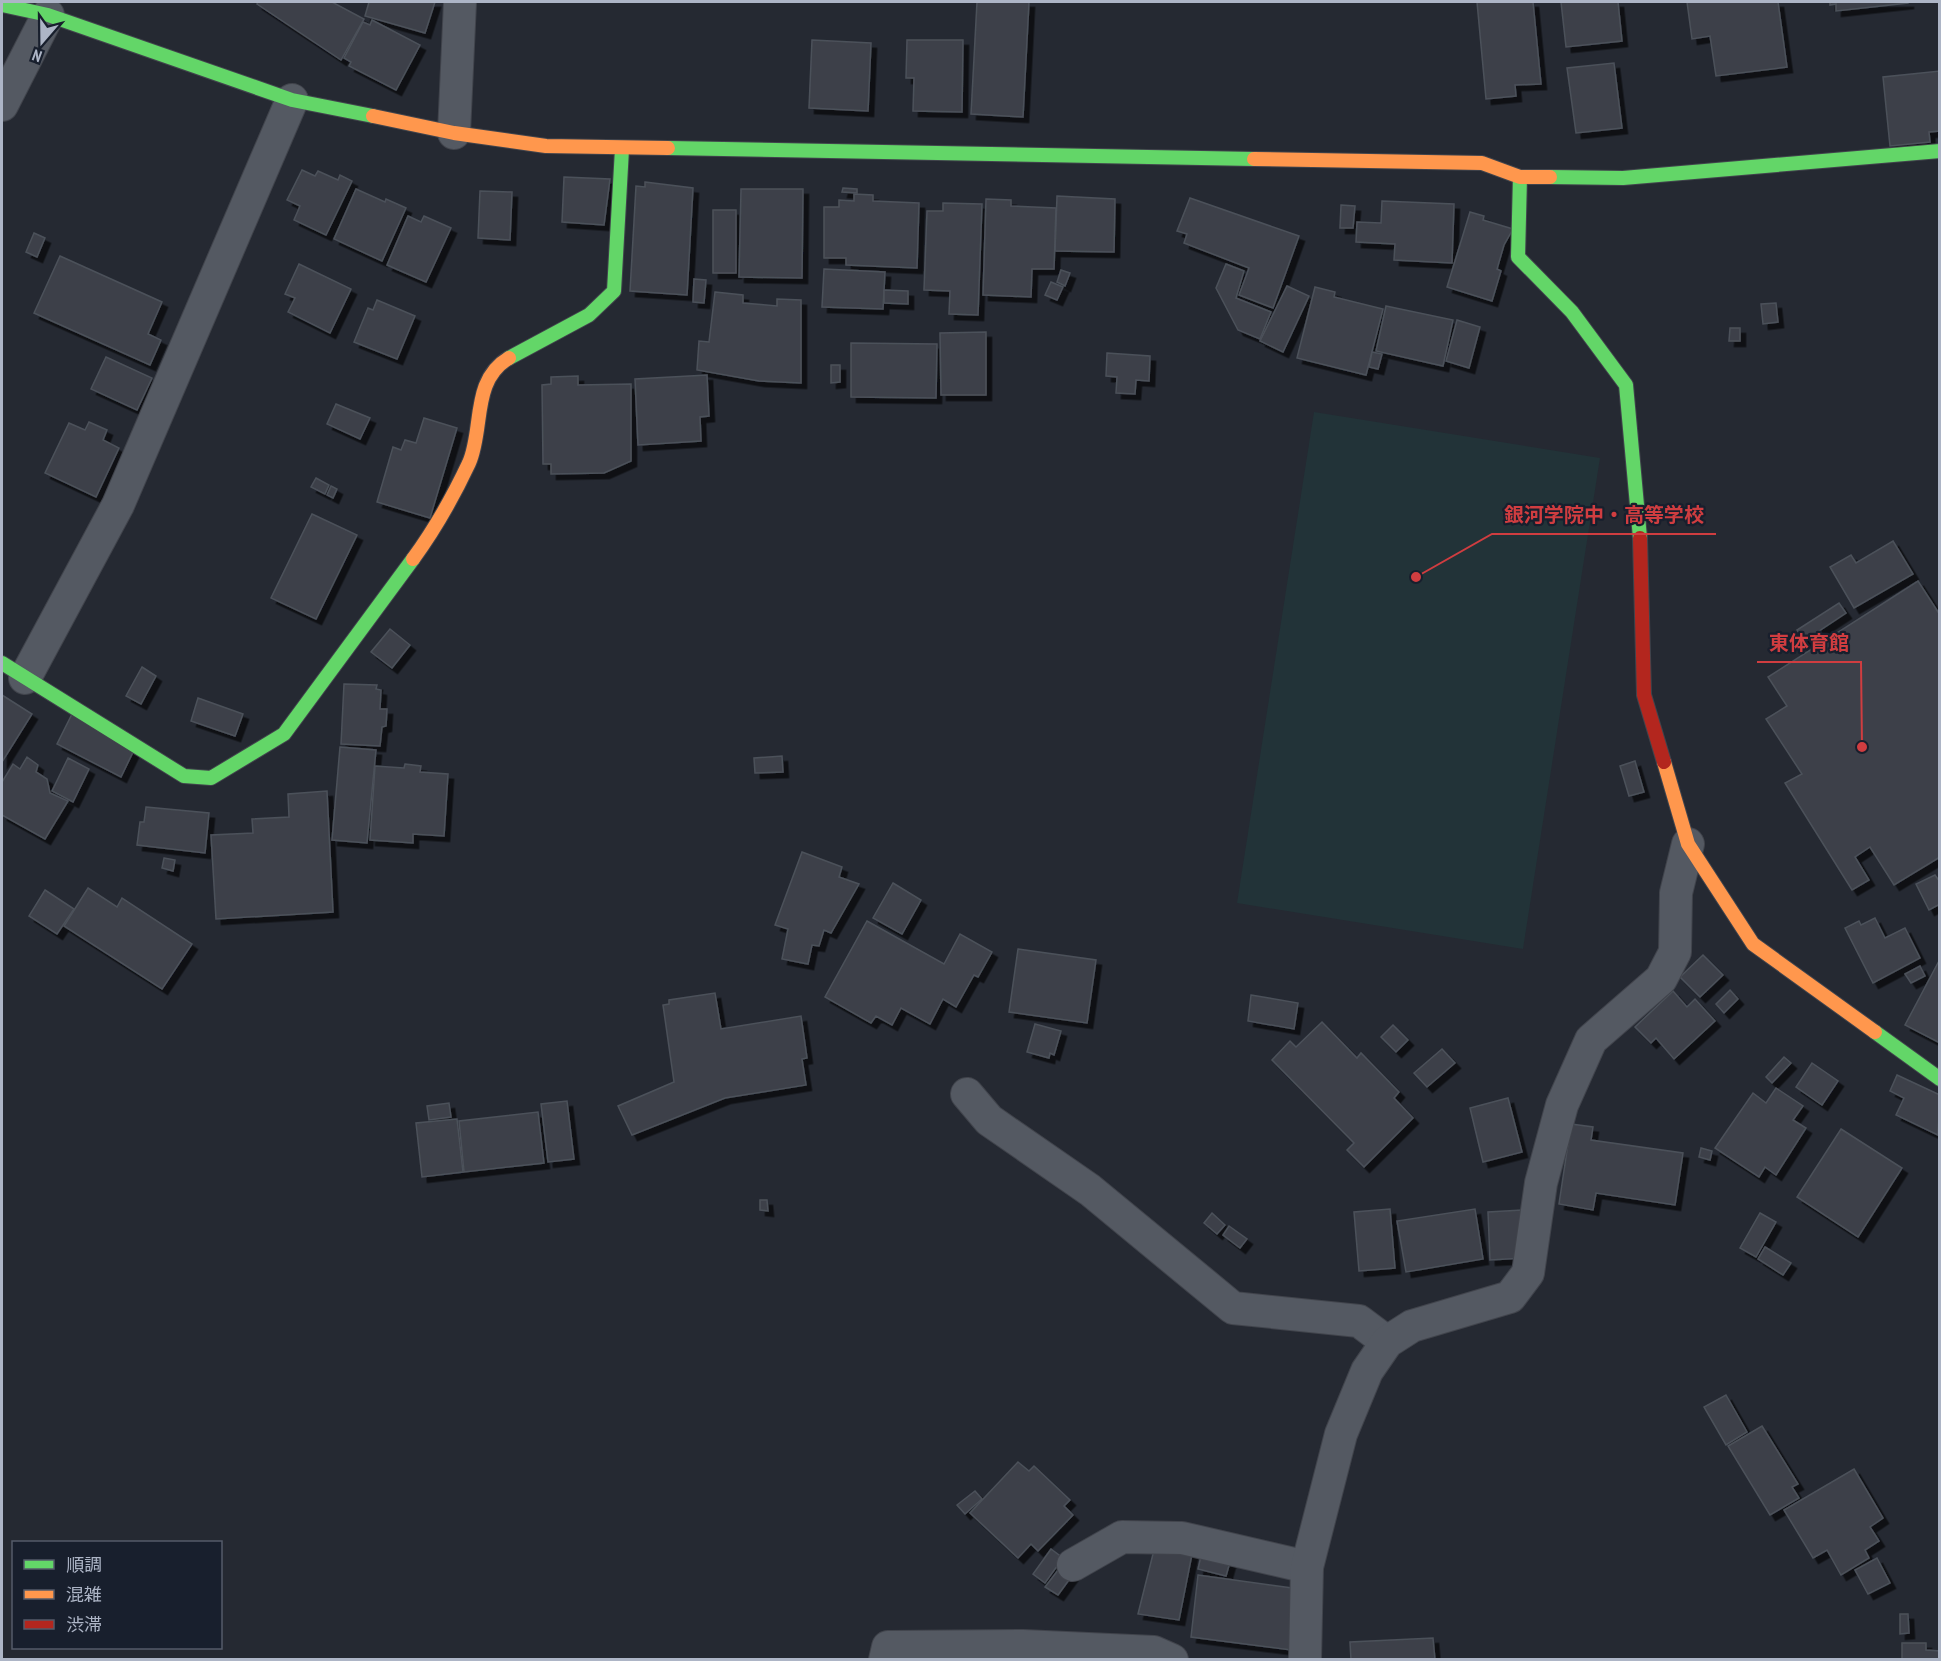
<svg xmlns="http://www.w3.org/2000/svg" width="1941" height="1661" font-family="'PT Sans Narrow','Noto Sans JP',sans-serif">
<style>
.green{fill:#223338}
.building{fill:#3d4149;stroke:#4c515a;stroke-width:1.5;filter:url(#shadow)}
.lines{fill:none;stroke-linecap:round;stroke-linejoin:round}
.street-casing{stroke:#41444c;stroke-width:34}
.fast-casing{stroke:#41444c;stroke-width:16}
.slow-casing{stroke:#41444c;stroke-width:16}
.jam-casing{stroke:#41444c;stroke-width:16}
.street{stroke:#545962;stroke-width:32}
.fast{stroke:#63d668;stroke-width:14}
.slow{stroke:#ff974d;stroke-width:14}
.jam{stroke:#b3261e;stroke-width:14}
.leader{fill:none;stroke:#d03d40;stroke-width:2}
.callout-dot{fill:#d03d40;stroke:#181f2d;stroke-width:2}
.callout-label{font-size:20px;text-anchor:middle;font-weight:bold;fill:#d03d40;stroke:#181f2d;stroke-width:4.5;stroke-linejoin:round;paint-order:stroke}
</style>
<defs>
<filter id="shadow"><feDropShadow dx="5.5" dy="5.5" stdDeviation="0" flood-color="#0009"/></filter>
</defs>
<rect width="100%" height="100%" fill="#252932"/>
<path class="green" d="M1314 412 1600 458 1523 949 1237 903Z"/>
<g class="building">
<path d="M258 2H332L364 19 341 60 257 4Z"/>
<path d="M369 2H435L425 33 365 16Z"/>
<path d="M977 2H1029L1023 117 971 114Z"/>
<path d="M1477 2H1533L1541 84 1515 85 1516 96 1486 99Z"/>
<path d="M1561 2H1618L1622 41 1566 47Z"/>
<path d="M1687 2H1778L1787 67 1716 76 1710 36 1692 39Z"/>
<path d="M1830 2H1908V3L1836 11V4L1830 5Z"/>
<path d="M372 20 420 45 396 90 349 66 351 62 344 58 363 22 370 25Z"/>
<path d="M812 40 871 43 868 111 809 108Z"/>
<path d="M907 40H963L962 112 913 111 914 78H906Z"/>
<path d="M1614 63 1622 128 1576 133 1567 68Z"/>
<path d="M1940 71V131L1929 132 1930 142 1890 146 1883 77Z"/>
<path d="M302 170 315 176 318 171 338 180 340 175 352 181 326 235 294 220 300 206 287 200Z"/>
<path d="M564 177 610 179 604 225 562 222Z"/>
<path d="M645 182 693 188 687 295 630 291 636 186 645 187Z"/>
<path d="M843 188 857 189V193L842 192Z"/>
<path d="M356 189 385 202 386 199 406 208 382 261 334 239Z"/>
<path d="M741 189H803L802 278 739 277Z"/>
<path d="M480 191 512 192 510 240 478 238Z"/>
<path d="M854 194 873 195V201L919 203 917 268 846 265V258H824V207H839V200L854 201Z"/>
<path d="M1057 196 1115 199 1114 252 1055 251Z"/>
<path d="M1190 198 1299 236 1273 308 1239 295 1249 268 1184 243 1187 234 1177 231Z"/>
<path d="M986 199 1011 200V206L1056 208 1054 269H1032L1031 297 983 295Z"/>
<path d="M1382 201 1454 204 1452 263 1394 260 1395 244 1356 242 1357 222 1381 223Z"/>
<path d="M943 203 982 204 978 315 949 314 950 291 924 290 927 211H943Z"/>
<path d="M1341 205 1355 206 1353 228H1340Z"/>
<rect x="713" y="210" width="23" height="63"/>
<path d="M1470 212 1484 216 1483 220 1513 229 1504 245 1497 269 1501 271 1492 301 1447 287Z"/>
<path d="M408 216 421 222 424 216 451 228 426 282 387 265Z"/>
<path d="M34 233 45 238 37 257 26 252Z"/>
<path d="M60 256 162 302 148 334 161 340 150 365 34 313Z"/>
<path d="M299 264 351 289 330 333 288 312 295 298 285 294Z"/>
<path d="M1226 264 1244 271 1236 298 1271 312 1260 339 1238 330 1216 288Z"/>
<path d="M824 269 885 272 883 309 822 307Z"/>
<path d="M1061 270 1070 273 1065 286 1057 282Z"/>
<path d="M694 279 706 280 704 303 693 302Z"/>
<path d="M1051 282 1063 287 1057 300 1045 295Z"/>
<path d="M1287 286 1309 296 1283 352 1260 341Z"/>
<path d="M1315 287 1335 292 1334 297 1383 309 1366 375 1297 358Z"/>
<path d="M884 290 908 291V304L884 303Z"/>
<path d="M715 292 743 295V303L777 306V299L801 300V383L759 381 697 370 699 341 709 342Z"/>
<path d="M377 300 415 316 397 359 354 342 368 308 373 310Z"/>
<path d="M1776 303 1778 322 1763 324 1761 304Z"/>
<path d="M1386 306 1453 320 1443 366 1376 351Z"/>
<path d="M1457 320 1480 327 1469 368 1446 361Z"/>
<path d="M1730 328H1740V341H1729Z"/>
<path d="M986 332V395H941L940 333Z"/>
<path d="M851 343 937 344 936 398 851 397Z"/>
<path d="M1372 352 1382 354 1378 369 1369 367Z"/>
<path d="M1107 353 1150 356 1149 381 1136 380 1135 394 1116 393 1117 377 1106 376Z"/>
<path d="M106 357 152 378 137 410 91 389Z"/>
<path d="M831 365H840V382L831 383Z"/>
<path d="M707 375 709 416 700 417 701 441 638 445 635 379Z"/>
<path d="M578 376V385L631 384V461L604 473 551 474V464H543L542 385 551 384V377Z"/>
<path d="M336 404 370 418 360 439 327 424Z"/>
<path d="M424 418 457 428 430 518 377 502 393 447 401 450 405 440 416 443Z"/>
<path d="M89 422 107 430 103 440 119 448 96 497 45 473 69 423 85 430Z"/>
<path d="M316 478 329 485 325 494 311 487Z"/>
<path d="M331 486 337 489 333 498 327 495Z"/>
<path d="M312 514 357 535 316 619 271 598Z"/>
<path d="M1893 541 1913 574 1854 608 1830 567 1851 555 1856 563Z"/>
<path d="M1918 581 1940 615V857L1894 885 1870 847 1855 857 1869 880 1852 890 1785 783 1802 774 1766 719 1787 706 1768 677Z"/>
<path d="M1839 603 1846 613 1804 641 1797 630Z"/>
<path d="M390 629 410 645 392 668 371 652Z"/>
<path d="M142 667 156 676 141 704 126 696Z"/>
<path d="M344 684 377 685 376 689 381 690 380 709H387L386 726 382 727 380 746 341 744Z"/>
<path d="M2 695 32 714 2 762Z"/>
<path d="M198 698 243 714 235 736 191 721Z"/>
<path d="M72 714 135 748 121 777 57 744Z"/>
<path d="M340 747 376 750 367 843 332 840Z"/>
<path d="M782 756 783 772 755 773 754 758Z"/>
<path d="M27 757 38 765 36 772 47 779 50 793 68 801 45 839 2 815V782L13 764 20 769Z"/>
<path d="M68 758 89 769 73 802 52 791Z"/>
<path d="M1635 761 1644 792 1629 796 1620 766Z"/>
<path d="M405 764 421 766 420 772 448 774 444 836 413 834V843L370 840 375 766 404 768Z"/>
<path d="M327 791 333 912 216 919 211 835 253 833 252 819 289 817 288 794Z"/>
<path d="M146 807 209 813 205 853 137 845 140 822H144Z"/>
<path d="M802 852 842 867 839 877 859 884 831 933 824 930 819 946 812 945 808 964 782 959 788 929 775 925Z"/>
<path d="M164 858 175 860 173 871 162 868Z"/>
<path d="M1935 875 1940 882V904L1929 910 1916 884Z"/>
<path d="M893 883 921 900 902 934 873 918Z"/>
<path d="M88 888 117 907 122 898 192 944 162 989 64 926Z"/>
<path d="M45 890 74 909 57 934 29 916Z"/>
<path d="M1875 918 1885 938 1905 928 1920 958 1873 983 1845 928 1859 921 1861 925Z"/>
<path d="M867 921 944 964 960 934 992 952 978 977 974 975 956 1007 943 999 930 1024 901 1008 892 1025 876 1016 871 1023 825 997Z"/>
<path d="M1018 949 1096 960 1087 1023 1009 1012Z"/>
<path d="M1703 955 1723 975 1700 997 1680 977Z"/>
<path d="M1940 959V1043L1905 1025Z"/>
<path d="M1920 966 1925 976 1911 983 1905 974Z"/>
<path d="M1730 990 1738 999 1724 1013 1716 1004Z"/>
<path d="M1673 991 1687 1007 1695 999 1715 1021 1674 1059 1656 1038 1651 1043 1635 1027Z"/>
<path d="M715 993 721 1029 801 1016 807 1058 802 1059 806 1085 725 1098 632 1135 618 1106 674 1082 663 1005 669 1004V1000Z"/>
<path d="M1251 995 1298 1003 1294 1029 1248 1021Z"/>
<path d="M1322 1022 1357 1058 1361 1053 1399 1092 1394 1098 1413 1118 1364 1167 1347 1150 1354 1143 1272 1060 1290 1041 1296 1047Z"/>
<path d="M1035 1024 1061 1031 1054 1055 1050 1053 1049 1058 1027 1052Z"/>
<path d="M1393 1025 1408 1040 1396 1052 1381 1037Z"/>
<path d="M1442 1049 1455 1063 1427 1087 1414 1073Z"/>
<path d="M1784 1057 1791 1063 1772 1083 1766 1077Z"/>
<path d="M1812 1063 1838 1081 1822 1105 1796 1087Z"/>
<path d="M1897 1075 1940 1095 1938 1135 1896 1115 1904 1098 1890 1091Z"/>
<path d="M1776 1088 1803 1106 1793 1120 1806 1128 1776 1175 1765 1167 1759 1177 1715 1148 1753 1093 1766 1103Z"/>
<path d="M1508 1098 1522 1152 1483 1162 1470 1108Z"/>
<path d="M567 1101 574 1159 548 1162 541 1104Z"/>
<path d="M449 1103 451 1117 429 1120 427 1106Z"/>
<path d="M538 1112 544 1163 464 1172 459 1121Z"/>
<path d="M457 1119 463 1172 422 1177 416 1123Z"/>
<path d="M1571 1124 1593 1127 1591 1140 1683 1153 1675 1205 1596 1193 1593 1210 1559 1204Z"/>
<path d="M1841 1129 1902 1168 1858 1237 1797 1197Z"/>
<path d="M1701 1148 1712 1151 1710 1160 1699 1157Z"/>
<path d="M760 1200H767L768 1211 760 1210Z"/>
<path d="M1390 1209 1395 1268 1359 1271 1354 1212Z"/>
<path d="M1475 1209 1483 1259 1406 1272 1397 1221Z"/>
<path d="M1522 1210 1524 1258 1490 1260 1488 1212Z"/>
<path d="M1212 1213 1225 1225 1217 1234 1204 1223Z"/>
<path d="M1760 1213 1776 1222 1756 1257 1740 1248Z"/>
<path d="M1229 1226 1247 1239 1240 1248 1223 1235Z"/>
<path d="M1765 1247 1791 1263 1783 1275 1758 1259Z"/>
<path d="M1726 1395 1747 1432 1726 1445 1704 1407Z"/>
<path d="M1762 1426 1798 1484 1792 1487 1799 1498 1770 1515 1728 1446Z"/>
<path d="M1018 1462 1029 1471 1034 1466 1070 1500 1064 1506 1073 1515 1038 1551 1031 1544 1018 1558 970 1513Z"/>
<path d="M1854 1469 1883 1518 1870 1527 1879 1541 1865 1550 1869 1558 1841 1575 1827 1550 1813 1558 1784 1510Z"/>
<path d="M975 1491 982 1499 965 1514 957 1505Z"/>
<path d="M1160 1526 1196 1534 1179 1620 1138 1614Z"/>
<path d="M1051 1549 1063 1558 1045 1583 1033 1574Z"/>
<path d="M1201 1556 1230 1562 1226 1576 1198 1569Z"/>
<path d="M1877 1558 1890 1583 1868 1594 1855 1570Z"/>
<path d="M1065 1561 1077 1569 1058 1595 1045 1587Z"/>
<path d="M1198 1575 1299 1589 1291 1650 1191 1637Z"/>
<path d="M1900 1614H1908L1909 1633 1900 1634Z"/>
<path d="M1433 1638 1435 1660H1351L1350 1642Z"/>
<path d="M1902 1643H1926V1650L1940 1651 1939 1660H1902Z"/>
</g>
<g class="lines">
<g class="street-casing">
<g id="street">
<path d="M2 105 48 15"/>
<path d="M454 133 460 2"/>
<path d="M25 678 118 505 292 100"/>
<path d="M967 1094 989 1120 1090 1190 1233 1308 1359 1321 1387 1342"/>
<path d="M1073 1565 1122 1537 1182 1538 1307 1567"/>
<path d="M885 1660 888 1647 1023 1646 1154 1652 1172 1660"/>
<path d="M1305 1660 1307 1567 1341 1434 1367 1371 1387 1342 1412 1326 1510 1297 1528 1273 1541 1183 1562 1105 1591 1040 1661 979 1675 952 1676 893 1688 844"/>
</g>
</g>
<g class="fast-casing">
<g id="fast">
<path d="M2 5 48 15 292 100 373 116"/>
<path d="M668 148 1254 159"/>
<path d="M1520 177 1518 257 1572 312 1626 385 1640 538"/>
<path d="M1550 177 1623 178 1940 151"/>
<path d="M509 358 589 315 614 291 622 149"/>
<path d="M2 663 184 776 211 778 284 734 413 559"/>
<path d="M1875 1032 1940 1079"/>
</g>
</g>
<g class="slow-casing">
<g id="slow">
<path d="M373 116 454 133 546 146 668 148"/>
<path d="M1254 159 1482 163 1520 177H1550"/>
<path d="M413 559C435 529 453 497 469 463 484 429 471 380 509 358"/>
<path d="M1664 762 1688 844 1753 944 1875 1032"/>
</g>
</g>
<g class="jam-casing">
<path id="jam" d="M1640 538 1644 695 1664 762"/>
</g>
<use href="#street" class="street"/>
<use href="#fast" class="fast"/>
<use href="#slow" class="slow"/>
<use href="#jam" class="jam"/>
</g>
<path class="leader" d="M1416 577L1492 534H1716M1862 747L1861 662H1757"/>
<g class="callout-dot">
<circle cx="1416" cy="577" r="6"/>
<circle cx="1862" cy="747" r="6"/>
</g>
<g class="callout-label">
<text x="1604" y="522">銀河学院中・高等学校</text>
<text x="1809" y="650">東体育館</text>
</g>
<rect width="1941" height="1661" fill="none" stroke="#adb5c6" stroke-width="6"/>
<rect x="12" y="1541" width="210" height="108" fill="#181f2d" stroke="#545b6a" stroke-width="1.5"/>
<rect x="24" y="1560" width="30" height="9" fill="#63d668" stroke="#545b6a" stroke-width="1.5"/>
<text x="66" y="1571" font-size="18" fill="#adb5c6">順調</text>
<rect x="24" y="1590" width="30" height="9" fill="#ff974d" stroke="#545b6a" stroke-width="1.5"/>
<text x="66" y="1601" font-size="18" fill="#adb5c6">混雑</text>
<rect x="24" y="1620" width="30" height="9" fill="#b3261e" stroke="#545b6a" stroke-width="1.5"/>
<text x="66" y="1631" font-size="18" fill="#adb5c6">渋滞</text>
<g transform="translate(42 42) rotate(200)" stroke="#181f2d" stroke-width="4.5" paint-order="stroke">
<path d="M0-4.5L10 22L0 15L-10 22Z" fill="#adb5c6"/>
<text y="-9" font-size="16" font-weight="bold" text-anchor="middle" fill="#adb5c6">N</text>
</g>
</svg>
